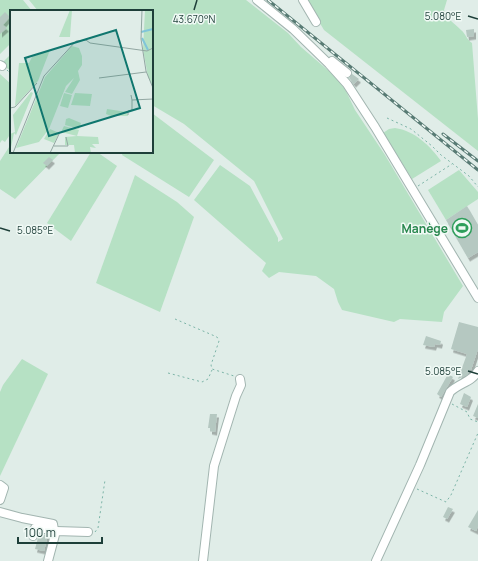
<svg xmlns="http://www.w3.org/2000/svg" width="478" height="561" font-family="Manrope,sans-serif">
<style>
.green{fill:#b6e1c4}
.building{fill:#b5c8c1;filter:url(#shadow)}
.lines{fill:none;stroke-linecap:round;stroke-linejoin:round}
.minor-casing{stroke:#a2b5b0;stroke-width:10}
.path{stroke:#7cb4a7;stroke-width:1;stroke-dasharray:2 3;stroke-linecap:butt}
.minor{stroke:#fff;stroke-width:8}
.rail-casing{stroke:#587b74;stroke-width:3}
.rail{stroke:#f0f9f5;stroke-width:1.5;stroke-dasharray:4.5;stroke-linecap:butt}
.ticks{fill:none;stroke:#1e3f39;stroke-width:1.5}
.labels{text-anchor:middle;dominant-baseline:central;stroke-width:3;stroke-linejoin:round;paint-order:stroke}
.leisure-label{font-size:12px;font-weight:bold;fill:#27864d;stroke:#f0f9f5;text-anchor:end}
.inset-river{fill:none;stroke:#80c5d9;stroke-width:2}
.inset-road{fill:none;stroke:#92a7a2;stroke-width:1}
.view{fill:#0f766e;fill-opacity:0.15;stroke:#0f766e;stroke-width:2}
.inset-edge{fill:none;stroke:#1e3f39;stroke-width:2}
.ticks-label{font-size:10px;text-anchor:middle;fill:#1e3f39;stroke:#f0f9f5;stroke-width:3;stroke-linejoin:round;paint-order:stroke}
</style>
<defs>
<filter id="shadow"><feDropShadow dx="2" dy="3.5" stdDeviation="0" flood-color="#0004"/></filter>
</defs>
<rect width="100%" height="100%" fill="#e0ede8"/>
<g class="green">
<path d="M0 0H23L32 11H11V43L0 54Z"/>
<path d="M29 0H246L288 33 301 47 337 78 346 91 355 110 385 155 463 286 444 312 442 322 400 319 394 322 342 310 338 302 334 289 316 276 279 272 269 278 262 271 266 263 194 200 220 165 250 186 278 238V242L283 239 254 181 184 124 152 105V11H38Z"/>
<path d="M306 0H447L444 10C448 20 454 23 461 30 466 34 466 39 472 43L478 119V151L324 30Z"/>
<path d="M11 54V71L1 64Z"/>
<path d="M0 74 11 84V133L5 142 2 140 0 143Z"/>
<path d="M152 113 214 160 189 197 122 155 123 152H152Z"/>
<path d="M395 128C415 131 429 145 441 161L412 179 383 133 389 129Z"/>
<path d="M11 144V152H61L15 199 0 189V161Z"/>
<path d="M91 152H97L117 166 71 241 47 223Z"/>
<path d="M459 170 478 192V199L446 220 428 190Z"/>
<path d="M135 175 177 202 194 217 160 312 96 283Z"/>
<path d="M22 359 48 374 0 476V392L3 385Z"/>
</g>
<g class="building">
<path d="M5 12 10 17 3 25 7 28 0 34V17Z"/>
<path d="M474 29V36L467 37 466 30Z"/>
<path d="M352 74 359 79 354 84 349 78Z"/>
<path d="M49 157 53 160 47 166 43 163Z"/>
<path d="M467 206 478 225V252L468 258 446 220Z"/>
<path d="M459 322 478 327V349L471 370H470L467 375 458 379 467 354 451 349Z"/>
<path d="M426 336 441 341 440 345 435 344 434 347 423 345Z"/>
<path d="M448 374 453 377 441 397 437 394Z"/>
<path d="M464 393 471 397 467 407 460 404Z"/>
<path d="M478 404V418L473 416Z"/>
<path d="M210 414H217L215 432 210 431V428H208Z"/>
<path d="M448 507 453 509 447 519 443 517Z"/>
<path d="M478 510V526L476 531 468 527Z"/>
<path d="M39 534 48 535 44 551 35 549Z"/>
</g>
<g class="lines">
<g class="minor-casing">
<g id="minor">
<path d="M257 0 293 29 329 64 347 84 375 127 478 298"/>
<path d="M303 0 316 22"/>
<path d="M332 61 347 73"/>
<path d="M0 65 2 66"/>
<path d="M0 485 4 488 0 500"/>
<path d="M0 512 22 518 53 524 54 530 56 531"/>
<path d="M33 536 35 528 54 530"/>
<path d="M48 561 56 531 88 532"/>
<path d="M203 561 214 466 236 396 241 385 240 379"/>
<path d="M376 561 420 465 450 392C459 383 472 382 478 371"/>
</g>
</g>
<g class="path">
<path d="M7 70 11 74"/>
<path d="M387 118 411 129 432 146 441 155 469 176 478 187"/>
<path d="M418 186 452 164"/>
<path d="M175 319 217 337 219 341 211 365 212 369 234 376"/>
<path d="M168 373 202 382 208 379 212 370"/>
<path d="M452 404 467 412 470 419 478 422"/>
<path d="M417 489 446 502 451 495 478 433"/>
<path d="M95 532 98 528 105 480"/>
</g>
<use href="#minor" class="minor"/>
<g class="rail-casing">
<g id="rail">
<path d="M268 0 478 170"/>
<path d="M443 134 478 161"/>
</g>
</g>
<use href="#rail" class="rail"/>
</g>
<path class="ticks" d="M194 10 197 0M468 16 478 19M0 228 10 231M468 371 478 374"/>
<defs>
<g id="stadium-ring" transform="scale(1)"><circle r="9.5" fill="#f0f9f5" stroke="#2e9e5b" stroke-width="1.5"/><path d="M0-5a6.5 5 0 1 0 0 10a6.5 5 0 1 0 0-10ZM-3.5-1.8h7v3.6h-7Z" fill="#2e9e5b"/></g>
</defs>
<g fill-rule="evenodd">
<use href="#stadium-ring" x="462" y="228"/>
</g>
<g class="labels">
<g class="leisure-label">
<text x="448" y="228">Manège</text>
</g>
</g>
<g transform="translate(10 10)">
<rect width="143" height="143" fill="#e0ede8"/>
<path d="M60 0H62L60 27H49ZM135 0H143V77L138 67 133 39ZM62 36 69 38 72 46V55L68 61 70 70 62 84 55 82 64 68 56 76 39 119 29 132 6 138 35 67ZM40 40 28 71 5 96 9 53H19L22 47ZM21 82 23 83 6 125 4 123 0 142V124L5 122 3 105ZM54 83 62 85 58 98 50 96ZM65 83 82 84 80 96 61 95ZM97 99 117 102 118 106H101L96 104ZM59 108 71 113 69 119 55 115 56 109ZM54 116 69 120 67 126 88 127 89 134H82L86 138 80 137 81 143H65L64 135H55V127L67 126 51 122ZM40 119 49 123 44 133 34 129Z" fill="#b6e1c4"/>
<path class="inset-river" d="M131 22 143 19M132 28 138 40"/>
<path class="inset-road" d="M132 0 131 29 136 61 143 78M89 68 136 62M121 85 122 90 143 89M0 98 5 97 27 73M118 105V101L122 100V90M44 136H58L56 127M3 143 34 66 66 31 76 30 80 33 137 41 143 38M40 143 50 122"/>
<path class="view" d="M106 20 130 98 39 126 15 48Z"/>
<rect width="143" height="143" class="inset-edge"/>
</g>
<g class="ticks-label">
<text x="443" y="20">5.080°E</text>
<text x="194" y="23">43.670°N</text>
<text x="35" y="234">5.085°E</text>
<text x="443" y="375">5.085°E</text>
</g>
<path d="M18 537v6h84v-6" fill="none" stroke="#1e3f39" stroke-width="2"/>
<text x="24" y="537" font-size="12" fill="#1e3f39" stroke="#f0f9f5" stroke-width="3" paint-order="stroke">100 m</text>
</svg>
